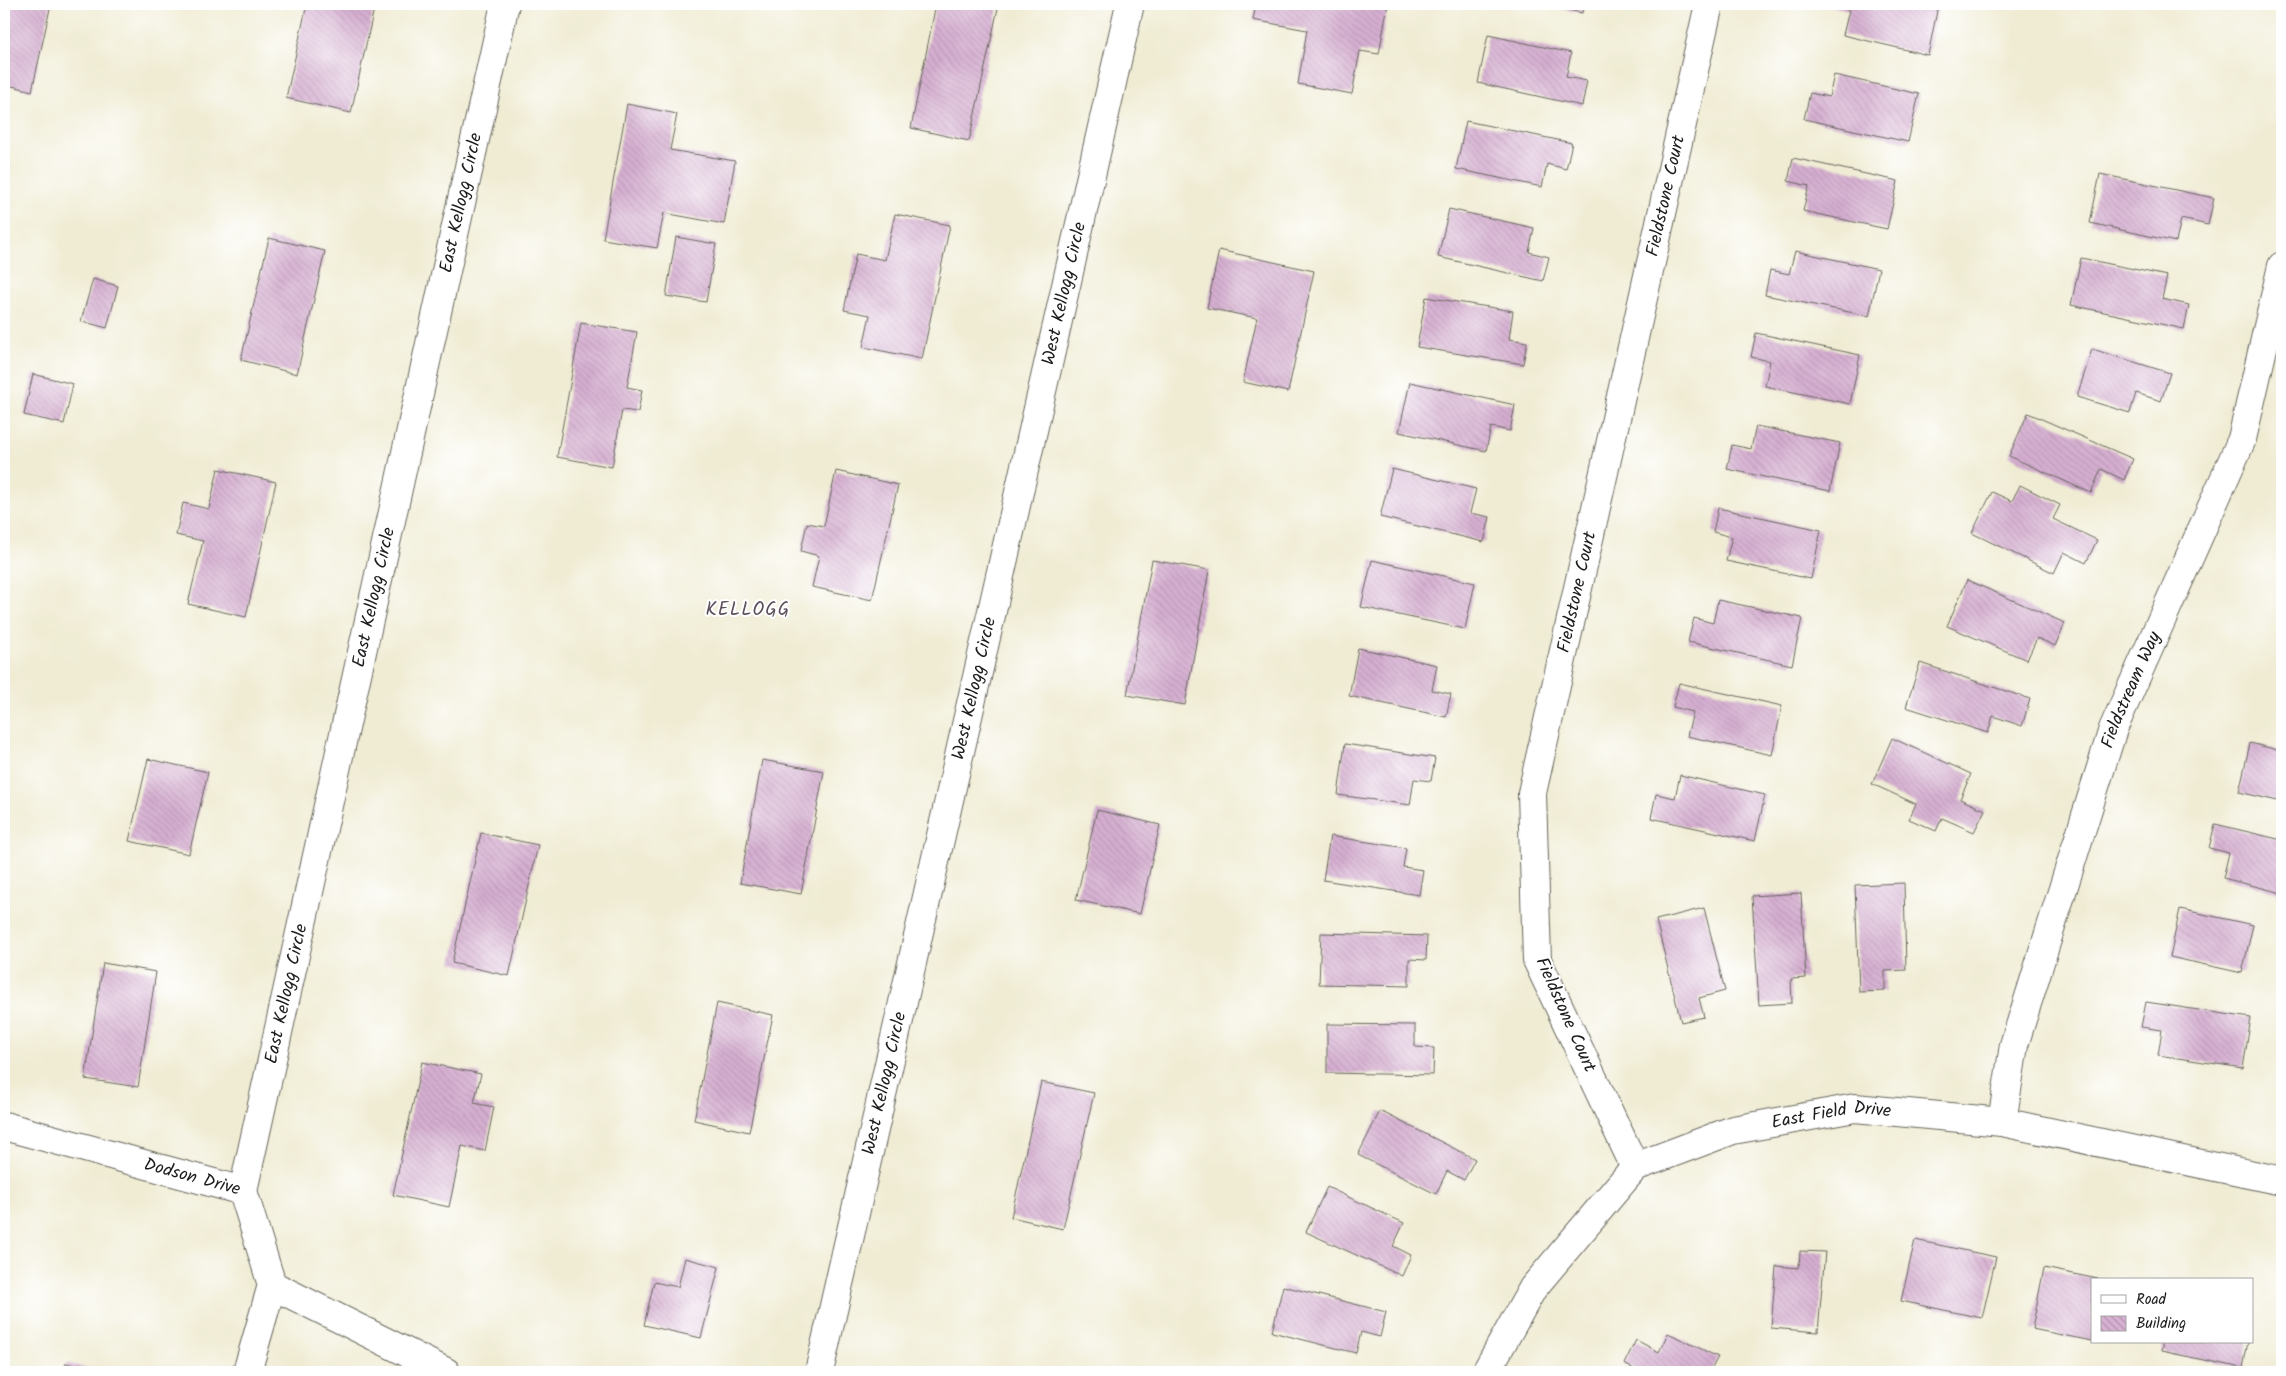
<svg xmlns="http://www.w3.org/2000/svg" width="2286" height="1376" font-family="Kalam,sans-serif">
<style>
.building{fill:url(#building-back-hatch)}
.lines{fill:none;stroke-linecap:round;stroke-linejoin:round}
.minor-casing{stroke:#66655c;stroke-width:30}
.minor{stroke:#fff;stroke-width:28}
.labels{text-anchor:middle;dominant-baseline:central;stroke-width:4;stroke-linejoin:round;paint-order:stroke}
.street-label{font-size:18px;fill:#1c1c1c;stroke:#fff}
.neighbourhood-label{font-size:19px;letter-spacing:1px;fill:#5d4f5b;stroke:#fff}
</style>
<defs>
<pattern id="building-back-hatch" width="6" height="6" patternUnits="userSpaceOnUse" patternTransform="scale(1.25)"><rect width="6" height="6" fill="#d6afd1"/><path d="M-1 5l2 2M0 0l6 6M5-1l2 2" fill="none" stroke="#b796b3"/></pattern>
</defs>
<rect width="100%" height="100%" fill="#fff"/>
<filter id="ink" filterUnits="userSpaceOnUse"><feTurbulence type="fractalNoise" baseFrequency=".02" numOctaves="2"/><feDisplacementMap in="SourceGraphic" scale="10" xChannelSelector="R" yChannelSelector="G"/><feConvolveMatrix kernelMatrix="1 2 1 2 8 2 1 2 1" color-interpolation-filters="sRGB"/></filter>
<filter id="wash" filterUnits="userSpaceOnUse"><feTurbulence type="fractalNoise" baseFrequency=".0096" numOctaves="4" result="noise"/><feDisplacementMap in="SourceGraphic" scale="20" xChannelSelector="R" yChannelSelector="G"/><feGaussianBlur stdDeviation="1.12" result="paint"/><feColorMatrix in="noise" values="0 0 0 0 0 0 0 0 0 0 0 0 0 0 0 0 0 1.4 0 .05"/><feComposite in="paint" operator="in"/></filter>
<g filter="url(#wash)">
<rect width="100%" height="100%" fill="#f0ecd4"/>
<g id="blocks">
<g class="building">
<path d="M4 4H51L32 91 4 84Z"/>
<path d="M307 4H375L351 113 286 98Z"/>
<path d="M936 4H978L998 8 969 141 911 128Z"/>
<path d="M1256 4H1388L1379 54 1360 51 1352 94 1298 84 1307 30 1253 20Z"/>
<path d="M1542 4H1584L1582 13Z"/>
<path d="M1830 4H1927L1938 6 1928 55 1843 35 1849 10 1830 6Z"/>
<path d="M1488 35 1571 53 1566 77 1587 81 1582 106 1478 83Z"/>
<path d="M1834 75 1919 94 1908 142 1804 119 1810 93 1829 97Z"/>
<path d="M627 104 677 114 670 150 735 161 724 224 664 213 657 248 603 239Z"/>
<path d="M1466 121 1572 143 1566 169 1547 164 1542 187 1456 169Z"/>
<path d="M1793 158 1898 181 1887 229 1803 211 1809 186 1788 181Z"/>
<path d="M4 165 10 167 4 188Z"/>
<path d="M2100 174 2214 198 2208 225 2181 219 2176 242 2090 223Z"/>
<path d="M1449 209 1534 228 1529 252 1549 257 1543 281 1438 257Z"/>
<path d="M895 214 950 225 922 359 863 347 870 315 844 310 856 254 885 260Z"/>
<path d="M676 237 716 244 706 302 666 296Z"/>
<path d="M269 238 325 251 297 374 241 360Z"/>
<path d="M1219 250 1314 271 1288 392 1243 382 1257 318 1207 308Z"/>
<path d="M1795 251 1879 269 1869 316 1765 295 1770 270 1789 274Z"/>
<path d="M2081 258 2167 276 2162 299 2189 305 2184 329 2071 305Z"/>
<path d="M93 279 118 286 107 328 81 321Z"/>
<path d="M1426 297 1513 311 1509 339 1527 342 1523 364 1417 347Z"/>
<path d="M581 323 637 332 627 387 642 390 638 412 622 410 612 467 557 457Z"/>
<path d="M1756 333 1860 355 1850 404 1765 386 1770 361 1751 357Z"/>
<path d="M2092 349 2170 373 2161 401 2136 393 2130 413 2077 397Z"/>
<path d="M33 374 73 384 64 424 24 415Z"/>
<path d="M1410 382 1515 405 1510 431 1491 427 1486 451 1399 432Z"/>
<path d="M2028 413 2133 459 2124 480 2101 469 2091 493 2009 456Z"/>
<path d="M1756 426 1840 443 1830 491 1727 469 1732 445 1751 449Z"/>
<path d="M218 469 276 482 246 617 188 604 203 541 176 535 183 503 209 509Z"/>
<path d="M1392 469 1476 489 1470 513 1490 517 1484 542 1380 517Z"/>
<path d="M836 471 898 485 872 600 812 587 819 556 801 551 807 523 824 526Z"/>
<path d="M2020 485 2060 505 2053 519 2097 540 2086 563 2064 552 2054 573 1972 533 1992 492 2012 501Z"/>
<path d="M1718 508 1821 530 1811 579 1726 561 1732 537 1713 532Z"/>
<path d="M1152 560 1209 570 1185 705 1127 695Z"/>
<path d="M1372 560 1475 583 1465 629 1361 607Z"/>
<path d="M1967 580 2065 623 2055 646 2037 638 2027 660 1947 626Z"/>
<path d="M1718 600 1802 618 1792 665 1688 642 1694 618 1713 623Z"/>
<path d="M1358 648 1437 665 1432 690 1451 694 1446 717 1349 696Z"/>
<path d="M1920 663 2030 699 2022 726 1993 716 1988 733 1906 707Z"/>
<path d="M1679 683 1782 706 1772 755 1687 736 1693 712 1673 707Z"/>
<path d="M1892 738 1971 774 1960 799 1985 810 1974 832 1942 818 1936 831 1909 819 1916 804 1872 784Z"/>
<path d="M2250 743 2282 751V802L2239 792Z"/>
<path d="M1345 744 1435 758 1431 781 1414 779 1410 805 1338 795Z"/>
<path d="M148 759 208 772 189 854 129 841Z"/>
<path d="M762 760 824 771 801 894 740 883Z"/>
<path d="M1680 775 1765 795 1755 841 1651 818 1656 794 1675 798Z"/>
<path d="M1097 810 1160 825 1140 914 1076 900Z"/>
<path d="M2215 824 2282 840V893L2223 878 2229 853 2209 848Z"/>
<path d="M481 833 538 845 509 976 452 963Z"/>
<path d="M1330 836 1406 848 1403 867 1423 870 1419 895 1323 880Z"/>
<path d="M1904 883 1906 970 1885 971V991L1859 992 1855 885Z"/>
<path d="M1801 893 1806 978 1791 979 1792 1003 1759 1005 1752 896Z"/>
<path d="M1704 908 1725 991 1699 998 1704 1017 1681 1022 1656 920Z"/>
<path d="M2180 909 2253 925 2242 973 2170 957Z"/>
<path d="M1321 933 1427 936 1426 960 1409 959V986L1319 984Z"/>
<path d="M103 963 156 972 138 1087 85 1079Z"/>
<path d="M2146 1002 2251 1018 2243 1068 2158 1055 2162 1030 2141 1027Z"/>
<path d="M717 1003 773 1015 749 1132 694 1120Z"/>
<path d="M1327 1024 1415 1025V1047L1434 1048 1433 1075 1327 1073Z"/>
<path d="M422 1062 481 1074 474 1103 494 1107 485 1151 462 1146 449 1207 393 1195Z"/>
<path d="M1041 1082 1094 1093 1063 1229 1011 1217Z"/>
<path d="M1380 1111 1475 1159 1464 1180 1447 1171 1436 1194 1358 1155Z"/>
<path d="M1327 1187 1404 1223 1393 1246 1411 1255 1402 1276 1306 1232Z"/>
<path d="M1915 1240 1996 1257 1982 1318 1901 1301Z"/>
<path d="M1800 1251 1825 1252 1818 1332 1771 1328 1776 1266 1799 1268Z"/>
<path d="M685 1258 719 1267 701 1338 644 1325 654 1282 678 1287Z"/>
<path d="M2044 1268 2098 1279 2092 1280V1341L2032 1329Z"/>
<path d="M1283 1286 1386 1312 1380 1337 1361 1332 1356 1353 1272 1332Z"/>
<path d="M1668 1333 1718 1357 1710 1372H1640L1624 1364 1636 1340 1659 1352Z"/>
<path d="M2163 1342H2248L2243 1368 2161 1351Z"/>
<path d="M66 1363 101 1372H64Z"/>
</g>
</g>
</g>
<g filter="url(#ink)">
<use href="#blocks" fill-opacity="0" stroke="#66655c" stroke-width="1"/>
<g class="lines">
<g class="minor-casing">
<g id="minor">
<path id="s1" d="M2002 1122 2014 1045 2113 729 2242 439 2282 266"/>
<path id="s2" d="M4 1126 243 1191 272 1285 446 1372"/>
<path id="s3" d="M1635 1167 1537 960 1532 793 1709 4"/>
<path id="s4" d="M243 1191 505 4"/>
<path d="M247 1372 272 1285"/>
<path id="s5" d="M819 1372 1130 4"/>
<path id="s6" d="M1486 1372 1533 1288 1635 1167 1733 1130 1855 1108 2002 1122 2282 1181"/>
</g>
</g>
<use href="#minor" class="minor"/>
</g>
</g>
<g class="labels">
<g class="street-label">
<text stroke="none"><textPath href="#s3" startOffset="1008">Fieldstone Court</textPath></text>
<text stroke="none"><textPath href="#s4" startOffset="1012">East Kellogg Circle</textPath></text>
<text stroke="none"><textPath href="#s5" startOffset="1106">West Kellogg Circle</textPath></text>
<text stroke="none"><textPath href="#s3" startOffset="602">Fieldstone Court</textPath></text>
<text stroke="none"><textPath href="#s4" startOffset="608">East Kellogg Circle</textPath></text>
<text stroke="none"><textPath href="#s5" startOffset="701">West Kellogg Circle</textPath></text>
<text stroke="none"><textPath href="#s1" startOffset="452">Fieldstream Way</textPath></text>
<text stroke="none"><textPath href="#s4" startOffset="202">East Kellogg Circle</textPath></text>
<text transform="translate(1565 1015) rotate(66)">Fieldstone Court</text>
<text stroke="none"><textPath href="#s5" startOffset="296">West Kellogg Circle</textPath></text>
<text stroke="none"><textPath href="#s6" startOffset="459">East Field Drive</textPath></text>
<text stroke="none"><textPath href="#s2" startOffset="195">Dodson Drive</textPath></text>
</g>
<g class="neighbourhood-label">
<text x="748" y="610">KELLOGG</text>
</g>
</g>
<rect width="2286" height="1376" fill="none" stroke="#fff" stroke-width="20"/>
<rect x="2091" y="1278" width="162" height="65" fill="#ffffff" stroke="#a4a4a4"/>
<rect x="2101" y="1295" width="25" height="8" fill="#ffffff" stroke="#a4a4a4"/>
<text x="2136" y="1304" font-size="15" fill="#1c1c1c">Road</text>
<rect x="2101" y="1316" width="25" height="15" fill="url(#building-back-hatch)" stroke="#a4a4a4"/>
<text x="2136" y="1328" font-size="15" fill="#1c1c1c">Building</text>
</svg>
